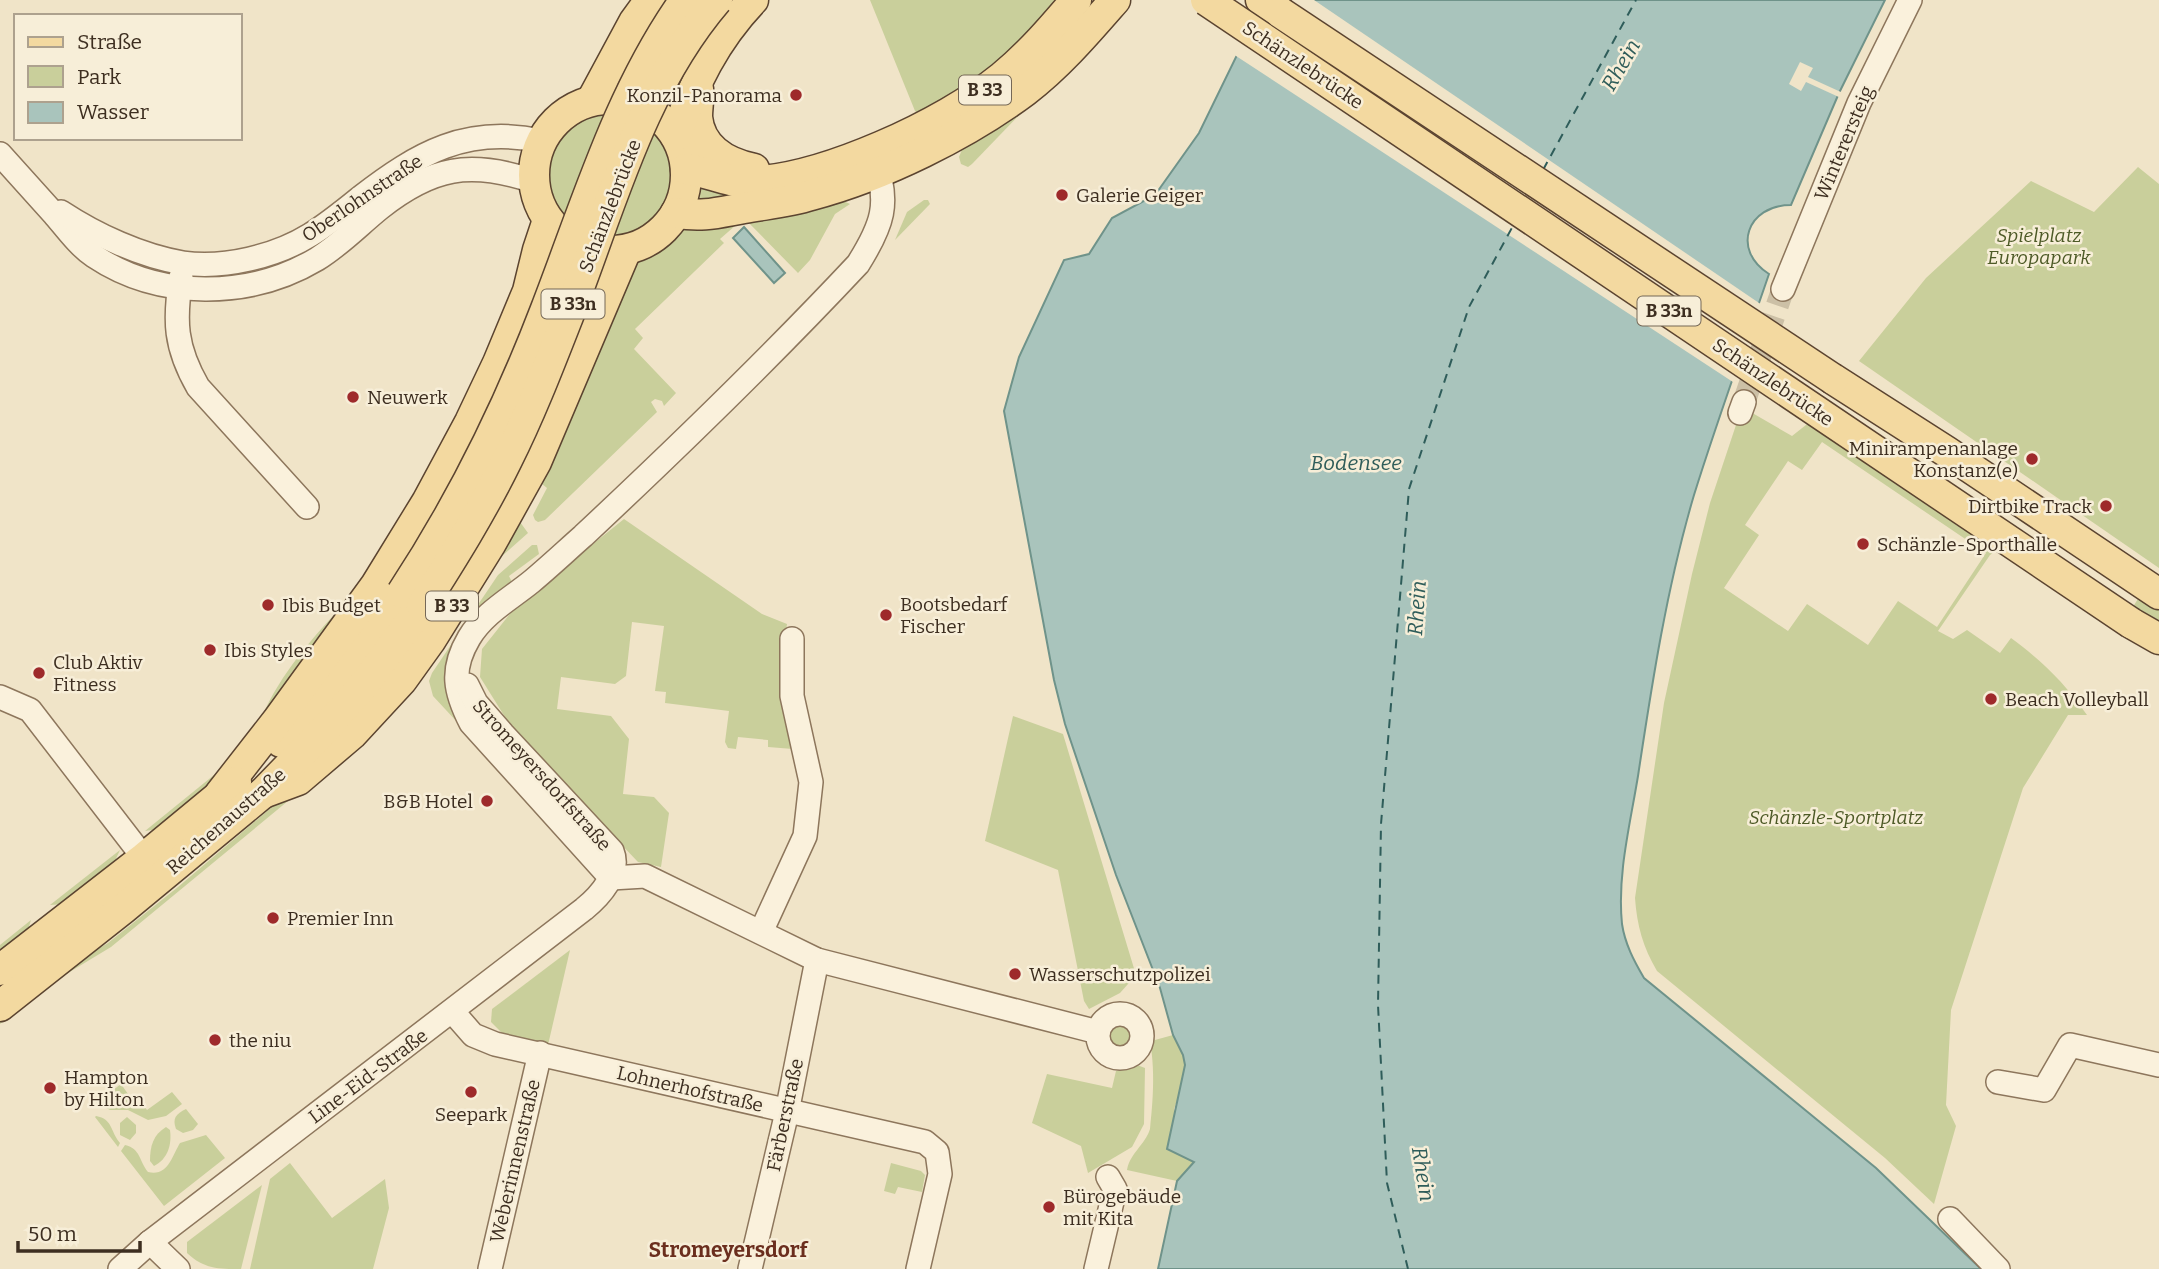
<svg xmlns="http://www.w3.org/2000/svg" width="2159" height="1269" font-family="Bitter,serif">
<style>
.green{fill:#c9cf9b;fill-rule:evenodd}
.water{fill:#a9c4bc;stroke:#6f938a;stroke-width:2}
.pier{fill:#f0e4c8}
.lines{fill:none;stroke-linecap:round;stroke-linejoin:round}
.ferry{stroke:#2f5d5a;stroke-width:2;stroke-dasharray:9 7;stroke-linecap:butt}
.minor-tunnel{stroke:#ccc0a6;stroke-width:23;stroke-dasharray:23 11;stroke-linecap:butt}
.minor-casing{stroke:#8d765c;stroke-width:26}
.major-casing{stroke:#5b4430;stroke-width:33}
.minor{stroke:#faf1dc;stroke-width:23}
.major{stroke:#f3d9a0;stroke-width:30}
.major-bridge-casing{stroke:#5b4430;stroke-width:33;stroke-linecap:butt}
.major-bridge{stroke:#f3d9a0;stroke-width:30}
.poi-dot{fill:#9e2a2b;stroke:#f7eed8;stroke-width:2.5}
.labels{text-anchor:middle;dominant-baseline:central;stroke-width:5;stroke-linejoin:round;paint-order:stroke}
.shield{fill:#f7eed8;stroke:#756857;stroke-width:2}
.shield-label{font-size:18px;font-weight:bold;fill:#3d2e20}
.street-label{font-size:19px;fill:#3d2e20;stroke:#f7eed8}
.poi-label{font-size:19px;fill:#3d2e20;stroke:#f7eed8;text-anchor:start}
.park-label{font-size:19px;font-style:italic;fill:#4d5a26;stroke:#f7eed8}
.water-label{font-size:21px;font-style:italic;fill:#2f5d5a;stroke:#f7eed8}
.neighbourhood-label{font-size:21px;font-weight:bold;fill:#6b2e1e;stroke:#f7eed8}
</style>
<rect width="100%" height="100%" fill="#f0e4c8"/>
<g class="green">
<path d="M870 0H1061L1023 46 922 117 915 111Z"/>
<path d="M1054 79 972 164 968 167 961 164 959 157 963 147Z"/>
<circle cx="610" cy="174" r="64"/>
<path d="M2138 167 2159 184V568L1859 361 1926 278 2031 181 2094 212Z"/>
<path d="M695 181 748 191 687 210Z"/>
<path d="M839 199 850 204 835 214 810 260 798 273 744 218 720 239 724 243 635 329 643 338 634 349 676 393 664 406 662 401 655 399 651 402 657 412 545 520 538 522 535 520 533 515 547 488 542 484 546 459 631 268 639 257 690 224Z"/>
<path d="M924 200H928L930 204 895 240 907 212Z"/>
<path d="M1742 407 1792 436 1811 421 2001 547 1990 555 1938 631 1953 639 1967 630 2000 653 2011 638C2042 661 2064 682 2087 715H2068L2023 788 1951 1010 1946 1105 1956 1126 1934 1204 1885 1158 1657 971C1643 947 1637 926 1635 898L1664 703 1692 574 1710 503ZM1822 442 1986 553 1937 627 1898 601 1868 645 1807 604 1788 631 1724 588 1759 535 1745 525 1788 461 1802 470Z"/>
<path d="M624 519 762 614 787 624 781 667 793 749 768 747V740L738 737 736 749 728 748 725 742 729 711 665 703 666 692 655 691 664 626 632 622 626 676 615 684 561 677 557 709 611 716 629 739 623 794 654 797 669 813 661 867 638 862 515 733 480 677 482 649 517 605Z"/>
<path d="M520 522 528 533 493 564 351 749 111 947 58 979 0 1024V1017L54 975 108 943 178 887 286 795 490 561Z"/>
<path d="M532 545H537L539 554 509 576 513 584 454 649 483 750 433 696 429 681 432 673 498 575Z"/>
<path d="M2139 597 2159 605V624L2133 607Z"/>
<path d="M346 602 336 629 308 653 262 717C280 674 314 636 346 602Z"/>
<path d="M1013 716 1063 734 1136 975 1120 993 1089 1009 1084 1001 1058 870 985 841Z"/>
<path d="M230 762 224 773 159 829 145 831Z"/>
<path d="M120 850 113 865 64 904 50 905Z"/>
<path d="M31 920 27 933 0 955V945Z"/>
<path d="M570 950 548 1045 503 1034 491 1022 492 1009Z"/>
<path d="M1148 1019 1155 1040 1173 1035 1183 1053 1185 1065 1182 1086 1174 1109 1195 1162 1177 1181 1127 1170C1130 1153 1145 1145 1150 1129 1154 1092 1156 1056 1145 1021Z"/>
<circle cx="1120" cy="1037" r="12"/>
<path d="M1137 1065 1145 1068 1144 1124 1132 1147 1088 1173 1081 1146 1032 1123 1047 1074 1112 1088 1116 1071Z"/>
<path d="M121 1084 135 1104 140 1101 147 1110 172 1092 182 1104 166 1116 148 1120 128 1110H110L96 1103Z"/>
<path d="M186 1109 198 1124 193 1130 183 1133 176 1129C172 1118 176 1114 186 1109Z"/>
<path d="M96 1116C113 1119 110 1131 120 1143L118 1147 95 1117Z"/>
<path d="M127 1117 136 1125V1133L130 1140 120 1135V1123Z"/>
<path d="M166 1127 170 1130C172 1144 168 1159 154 1166L150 1161C150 1146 153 1135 166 1127Z"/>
<path d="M206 1135 225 1158 164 1206 121 1151 125 1145C141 1149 139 1161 148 1172 168 1177 172 1156 180 1143Z"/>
<path d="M290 1163 332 1218 385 1179 389 1208 373 1269H250L270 1179Z"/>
<path d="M891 1163 921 1171 925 1175 922 1192 898 1187 895 1194 884 1191Z"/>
<path d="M262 1185 241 1269C218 1269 204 1269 187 1253V1242Z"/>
</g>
<g class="water">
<path d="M1271 0H1885L1839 93 1791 205C1747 205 1731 250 1769 274 1744 347 1717 421 1694 495 1667 586 1652 683 1638 776 1630 825 1617 875 1622 924 1625 944 1634 961 1644 978L1876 1168 1981 1269H1158L1177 1181 1194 1162 1167 1149 1185 1065 1183 1055 1173 1035 1160 988 1116 875 1065 724 1054 680 1004 411 1019 357 1064 260 1089 254 1112 218 1155 195 1199 133 1256 16Z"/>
<path d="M744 227 785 273 774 283 733 238Z"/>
</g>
<g class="pier">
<path d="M1266 0H1314L1762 305 1736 384 1233 54 1253 13Z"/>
<path d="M1800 62 1813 68 1808 77 1843 93 1841 98 1806 82 1801 91 1789 84Z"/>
</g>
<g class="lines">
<g class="ferry">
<path d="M1543 170 1636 0"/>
<path d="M1408 1269 1387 1183 1378 1005 1381 824 1409 489 1469 307 1514 224"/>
</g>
<path class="minor-tunnel" d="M1744 402 1783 289"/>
<g class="minor-casing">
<g id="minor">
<path d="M0 154C18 174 36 194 54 214 66 228 79 246 94 256 160 300 250 299 317 259 340 245 359 225 380 208 432 167 470 160 533 181"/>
<path d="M61 212C96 235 141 256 183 263 224 269 276 256 310 235 328 224 345 210 361 197 418 153 467 125 541 141"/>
<path d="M181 277C174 321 175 347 198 387L307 507"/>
<path d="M1783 289 1859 103 1910 0"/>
<path d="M1740 413 1744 402"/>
<path d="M0 697 30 710 144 858"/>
<path d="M611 878 471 723C455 692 450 670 469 638 483 614 510 599 531 582 549 567 566 551 583 536 677 448 770 358 858 264 882 226 891 203 874 159"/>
<path d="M611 878 645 876 817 960 1098 1032"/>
<path d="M761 932 805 836 811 782 792 696V639"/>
<path d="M452 1011 473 1035 495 1044 925 1142 937 1152 940 1174 918 1269"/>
<circle cx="1120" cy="1036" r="22"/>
<path d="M1998 1082 2044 1090 2070 1045 2159 1065"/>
<path d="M1950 1219 1998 1269"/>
<path d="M150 1242 178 1269"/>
<path d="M120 1269 150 1242 584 909C600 896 621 873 612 851L503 734 476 703 467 685"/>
<path d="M490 1269 540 1053"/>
<path d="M750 1269 787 1112 817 960"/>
<path d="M1096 1269 1115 1189 1108 1177"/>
</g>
</g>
<g class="major-casing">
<g id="major">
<path d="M1261 0 1281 13"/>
<path d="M698 89C699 99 697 107 697 117 700 148 726 163 754 169"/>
<circle cx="610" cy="175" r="76"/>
<path d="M592 100 634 22 650 0"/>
<path d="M676 136C693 84 715 40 753 0"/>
<path d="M686 169C705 171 731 183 748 182 823 180 944 124 1002 77 1030 54 1053 27 1076 0"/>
<path d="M676 213C704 217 716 213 744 208 766 204 789 202 811 195 883 176 966 135 1025 91 1059 65 1087 32 1115 0"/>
<path d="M1833 379 1947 452 2159 594"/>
<path d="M2131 623 2159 639"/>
<path d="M281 742C326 697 366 645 402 593"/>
<path d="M263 793 298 780 352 734 402 680 430 641 491 543 536 462 626 250"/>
<path d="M220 794 277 721 376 585 427 502 470 422 498 363 528 291 538 250 548 220"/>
<path d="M0 970 144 858 236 782"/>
<path d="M0 1006 124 908 263 793 325 729 366 682 422 606"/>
</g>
</g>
<use href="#minor" class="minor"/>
<use href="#major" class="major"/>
<g class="major-bridge-casing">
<g id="major-bridge">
<path d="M1206 0 2131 623"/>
<path d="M1281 13 1833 379"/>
<path d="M402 593C462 502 507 411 546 309 587 203 619 93 685 0"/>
<path d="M422 606C452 559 482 511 507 460 529 416 547 370 565 324 609 214 638 92 717 0"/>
</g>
</g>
<use href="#major-bridge" class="major-bridge"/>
</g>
<g class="poi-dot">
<circle cx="796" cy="95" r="7"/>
<circle cx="1062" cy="195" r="7"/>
<circle cx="353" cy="397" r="7"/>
<circle cx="2032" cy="459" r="7"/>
<circle cx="2106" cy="506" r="7"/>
<circle cx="1863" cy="544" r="7"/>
<circle cx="268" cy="605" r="7"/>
<circle cx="886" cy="615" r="7"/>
<circle cx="210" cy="650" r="7"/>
<circle cx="39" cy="673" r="7"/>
<circle cx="1991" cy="699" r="7"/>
<circle cx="487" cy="801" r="7"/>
<circle cx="273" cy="918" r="7"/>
<circle cx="1015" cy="974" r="7"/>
<circle cx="215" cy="1040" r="7"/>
<circle cx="50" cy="1088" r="7"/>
<circle cx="471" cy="1092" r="7"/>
<circle cx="1049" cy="1207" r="7"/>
</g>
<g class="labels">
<g class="shield">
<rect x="959" y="75.5" width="52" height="29" rx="5"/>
<rect x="541.5" y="289.5" width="63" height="29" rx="5"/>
<rect x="1637.5" y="296.5" width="63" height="29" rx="5"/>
<rect x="426" y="591.5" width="52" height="29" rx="5"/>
</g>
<g class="shield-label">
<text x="985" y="90">B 33</text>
<text x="573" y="304">B 33n</text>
<text x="1669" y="311">B 33n</text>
<text x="452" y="606">B 33</text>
</g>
<g class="street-label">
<text transform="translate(1303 65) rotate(34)">Schänzlebrücke</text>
<text transform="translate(1844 143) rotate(-67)">Winterersteig</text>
<text transform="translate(362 198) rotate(-34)">Oberlohnstraße</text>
<text transform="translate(610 206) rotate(-69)">Schänzlebrücke</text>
<text transform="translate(1773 382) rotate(34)">Schänzlebrücke</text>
<text transform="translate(542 775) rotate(48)">Stromeyersdorfstraße</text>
<text transform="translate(226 821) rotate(-41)">Reichenaustraße</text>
<text transform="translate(368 1076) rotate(-37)">Line-Eid-Straße</text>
<text transform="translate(690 1089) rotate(13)">Lohnerhofstraße</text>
<text transform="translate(785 1115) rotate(-78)">Färberstraße</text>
<text transform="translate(515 1161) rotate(-77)">Weberinnenstraße</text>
</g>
<g class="poi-label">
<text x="782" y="95" text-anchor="end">Konzil-Panorama</text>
<text x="1076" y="195">Galerie Geiger</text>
<text x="367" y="397">Neuwerk</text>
<text x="2018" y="448" text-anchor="end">Minirampenanlage<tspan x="2018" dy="22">Konstanz(e)</tspan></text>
<text x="2092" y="506" text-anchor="end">Dirtbike Track</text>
<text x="1877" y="544">Schänzle-Sporthalle</text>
<text x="900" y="604">Bootsbedarf<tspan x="900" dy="22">Fischer</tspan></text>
<text x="282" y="605">Ibis Budget</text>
<text x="224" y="650">Ibis Styles</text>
<text x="53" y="662">Club Aktiv<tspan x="53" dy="22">Fitness</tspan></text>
<text x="2005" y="699">Beach Volleyball</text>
<text x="473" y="801" text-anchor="end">B&amp;B Hotel</text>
<text x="287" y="918">Premier Inn</text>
<text x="1029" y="974">Wasserschutzpolizei</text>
<text x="229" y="1040">the niu</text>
<text x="64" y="1077">Hampton<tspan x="64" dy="22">by Hilton</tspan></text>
<text x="471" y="1114" text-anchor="middle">Seepark</text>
<text x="1063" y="1196">Bürogebäude<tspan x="1063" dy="22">mit Kita</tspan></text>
</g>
<g class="park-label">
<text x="2039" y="235">Spielplatz<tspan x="2039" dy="22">Europapark</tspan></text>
<text x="1836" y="817">Schänzle-Sportplatz</text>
</g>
<g class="water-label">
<text transform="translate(1621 65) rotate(-60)">Rhein</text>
<text x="1356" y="463">Bodensee</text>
<text transform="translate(1417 608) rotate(-86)">Rhein</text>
<text transform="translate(1423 1174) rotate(81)">Rhein</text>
</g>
<g class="neighbourhood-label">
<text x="728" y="1250">Stromeyersdorf</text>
</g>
</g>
<rect x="14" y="14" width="228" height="126" fill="#f7eed8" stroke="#ada18e" stroke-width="2"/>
<rect x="28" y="37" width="35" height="10" fill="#f3d9a0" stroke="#ada18e" stroke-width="2"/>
<text x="77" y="49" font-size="21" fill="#3d2e20">Straße</text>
<rect x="28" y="66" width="35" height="21" fill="#c9cf9b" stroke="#ada18e" stroke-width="2"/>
<text x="77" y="84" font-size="21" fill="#3d2e20">Park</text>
<rect x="28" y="102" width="35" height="21" fill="#a9c4bc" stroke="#ada18e" stroke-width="2"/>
<text x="77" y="119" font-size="21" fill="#3d2e20">Wasser</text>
<path d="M18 1241v10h122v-10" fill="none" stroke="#3d2e20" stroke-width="3.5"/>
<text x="28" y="1241" font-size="21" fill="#3d2e20" stroke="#f7eed8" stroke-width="5" paint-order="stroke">50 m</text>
</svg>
